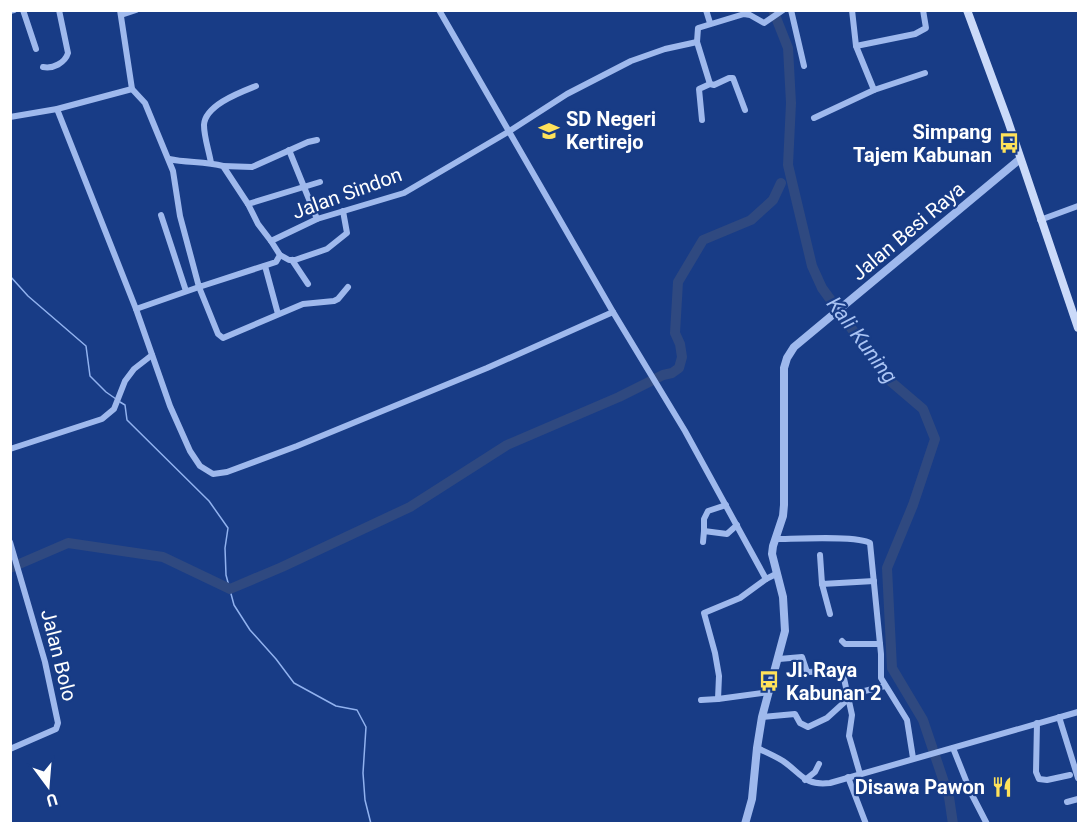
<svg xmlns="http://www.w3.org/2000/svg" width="1089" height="834" font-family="Roboto,sans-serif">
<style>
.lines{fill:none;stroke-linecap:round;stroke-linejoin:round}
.stream{stroke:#91b2ef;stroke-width:1.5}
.river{stroke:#2f4980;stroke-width:10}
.minor{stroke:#9fb9ed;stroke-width:6}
.tertiary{stroke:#9fb9ed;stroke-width:8}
.secondary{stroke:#cbdaf9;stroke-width:8}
.labels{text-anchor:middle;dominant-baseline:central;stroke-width:4.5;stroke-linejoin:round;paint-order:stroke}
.poi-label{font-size:20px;font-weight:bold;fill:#fff;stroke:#183c86;text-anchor:start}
.street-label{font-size:20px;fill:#fff;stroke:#183c86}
.water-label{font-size:21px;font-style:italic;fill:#aac4f4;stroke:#183c86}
</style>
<rect width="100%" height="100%" fill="#183c86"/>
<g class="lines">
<g class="stream">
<path d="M10 276 28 296 86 346 90 376 106 392 116 399"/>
<path d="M120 402 125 405 127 420 209 501 228 528 225 548 226 575 234 605 250 630 276 659 294 683 336 706 357 710 366 727 363 773 365 800 371 824"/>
</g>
<g class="river">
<path d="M773 10 788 48 791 103 788 165 812 266 822 288 889 380 923 409 935 439 913 505 887 568 892 668 923 720 949 797 953 824"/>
<path d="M10 568 68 543 163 557 230 589 282 567 410 507 507 445 619 397 663 375 672 373 679 368 682 357 680 344 675 333 678 282 703 240 751 220 773 200 781 183"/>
</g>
<g class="minor">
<path d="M23 10 36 49"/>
<path d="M120 10 132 89 145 103 173 171 180 216 199 287 276 262 280 255 271 241 317 219 404 193 508 132 567 94 631 61 665 49 697 42"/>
<path d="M439 10 613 312 685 431 766 579 776 574"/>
<path d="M706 10 710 23"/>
<path d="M791 10 804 66"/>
<path d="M852 10 856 46 874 90"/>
<path d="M10 11 14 10"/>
<path d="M121 15 136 10"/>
<path d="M856 46 915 34 926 28 923 10"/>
<path d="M43 67C53 69 65 63 68 53L59 10"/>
<path d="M710 84 697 42 698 28 744 14 750 15 764 23 783 10"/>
<path d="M57 109 136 309 170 406 190 451 200 466 213 474 227 472 297 446 487 368 613 312"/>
<path d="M10 117 57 109 132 89"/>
<path d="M814 118 874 90 925 73"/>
<path d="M702 120 699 89 710 84 714 85 729 78H733L745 110"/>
<path d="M289 150 317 219"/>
<path d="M169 159C187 163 205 161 223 166L248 204 320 182"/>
<path d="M211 163C209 151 204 137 204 125 205 105 241 92 256 86"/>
<path d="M223 166 252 167 308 142 317 140"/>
<path d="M248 204 258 224 271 241"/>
<path d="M161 215 186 291"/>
<path d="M1040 220 1078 206"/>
<path d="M280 255 289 260H295L327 249 347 233 343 211"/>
<path d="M292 260 308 284"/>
<path d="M265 266 278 314"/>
<path d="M136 309 199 287 218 334 223 338 303 304 334 301 338 299 348 287"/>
<path d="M10 449 102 419 114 409 125 381 134 369 152 355"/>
<path d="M704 531V519L708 511 726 505"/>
<path d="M775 539C793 539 858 535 870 543L881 654V678L907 720 913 758"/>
<path d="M10 542 45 662 58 723 56 729 10 749"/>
<path d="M703 542 704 531 727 534 737 525"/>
<path d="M820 555 822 584 874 581"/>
<path d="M822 584 830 614"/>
<path d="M842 641 845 644H880"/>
<path d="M779 659 802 657 807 672 839 671 843 674 852 715 849 736 860 774"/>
<path d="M848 695 885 686"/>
<path d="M718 699 769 692"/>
<path d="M701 700 718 699 719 676 715 653 704 613 740 598 766 579"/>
<path d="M762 717 795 714 800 723 808 727 827 718 849 698"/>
<path d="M1059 717 1078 778"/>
<path d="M1037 723 1036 772 1039 779 1047 780 1070 775"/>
<path d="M757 748C766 752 775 756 783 761 802 774 804 786 830 783L1078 712"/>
<path d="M953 748 971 793 987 824"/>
<path d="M848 777 866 824"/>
<path d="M805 780 815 772 819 764"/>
<path d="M1067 802 1078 799"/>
</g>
<path class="tertiary" d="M745 824 752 799 757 748 762 717 785 631 783 597 772 554 773 546 783 516 784 505V368L787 358 794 347 1020 159"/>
<path class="secondary" d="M967 10 1008 121 1078 328"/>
</g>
<defs>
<g id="school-bare" transform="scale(1.62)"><path d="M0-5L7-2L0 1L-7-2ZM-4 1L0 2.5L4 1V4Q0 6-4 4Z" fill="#ffe25a" stroke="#183c86" stroke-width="2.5" paint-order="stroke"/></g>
<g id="bus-bare" transform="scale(1.62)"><path d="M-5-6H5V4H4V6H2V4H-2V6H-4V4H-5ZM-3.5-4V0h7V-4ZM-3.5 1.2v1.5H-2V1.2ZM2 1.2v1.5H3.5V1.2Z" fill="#ffe25a" stroke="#183c86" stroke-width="2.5" paint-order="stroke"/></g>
<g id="restaurant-bare" transform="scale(1.62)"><path d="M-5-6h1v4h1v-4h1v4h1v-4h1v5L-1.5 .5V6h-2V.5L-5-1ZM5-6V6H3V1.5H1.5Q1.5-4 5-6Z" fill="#ffe25a" stroke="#183c86" stroke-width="2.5" paint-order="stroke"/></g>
</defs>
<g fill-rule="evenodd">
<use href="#school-bare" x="549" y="131"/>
<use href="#bus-bare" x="1009" y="143"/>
<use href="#bus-bare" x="769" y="681"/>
<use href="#restaurant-bare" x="1002" y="787"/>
</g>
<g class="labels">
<g class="poi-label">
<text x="566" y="119">SD Negeri<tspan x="566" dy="23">Kertirejo</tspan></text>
<text x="992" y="132" text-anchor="end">Simpang<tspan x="992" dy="23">Tajem Kabunan</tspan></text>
<text x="786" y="670">Jl. Raya<tspan x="786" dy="23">Kabunan 2</tspan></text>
<text x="985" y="787" text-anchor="end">Disawa Pawon</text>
</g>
<g class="street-label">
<text transform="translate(347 193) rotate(-20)">Jalan Sindon</text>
<text transform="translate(908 231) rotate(-40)">Jalan Besi Raya</text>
<text transform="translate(59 655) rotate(76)">Jalan Bolo</text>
</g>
<g class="water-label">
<text transform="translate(862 340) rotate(53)">Kali Kuning</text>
</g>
</g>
<rect width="1089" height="834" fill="none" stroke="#ffffff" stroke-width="24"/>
<g transform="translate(48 786) rotate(164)" stroke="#183c86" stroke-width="4.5" paint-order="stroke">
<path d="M0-4.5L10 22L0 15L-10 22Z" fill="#ffffff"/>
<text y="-9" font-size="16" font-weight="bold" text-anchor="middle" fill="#ffffff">U</text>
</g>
</svg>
